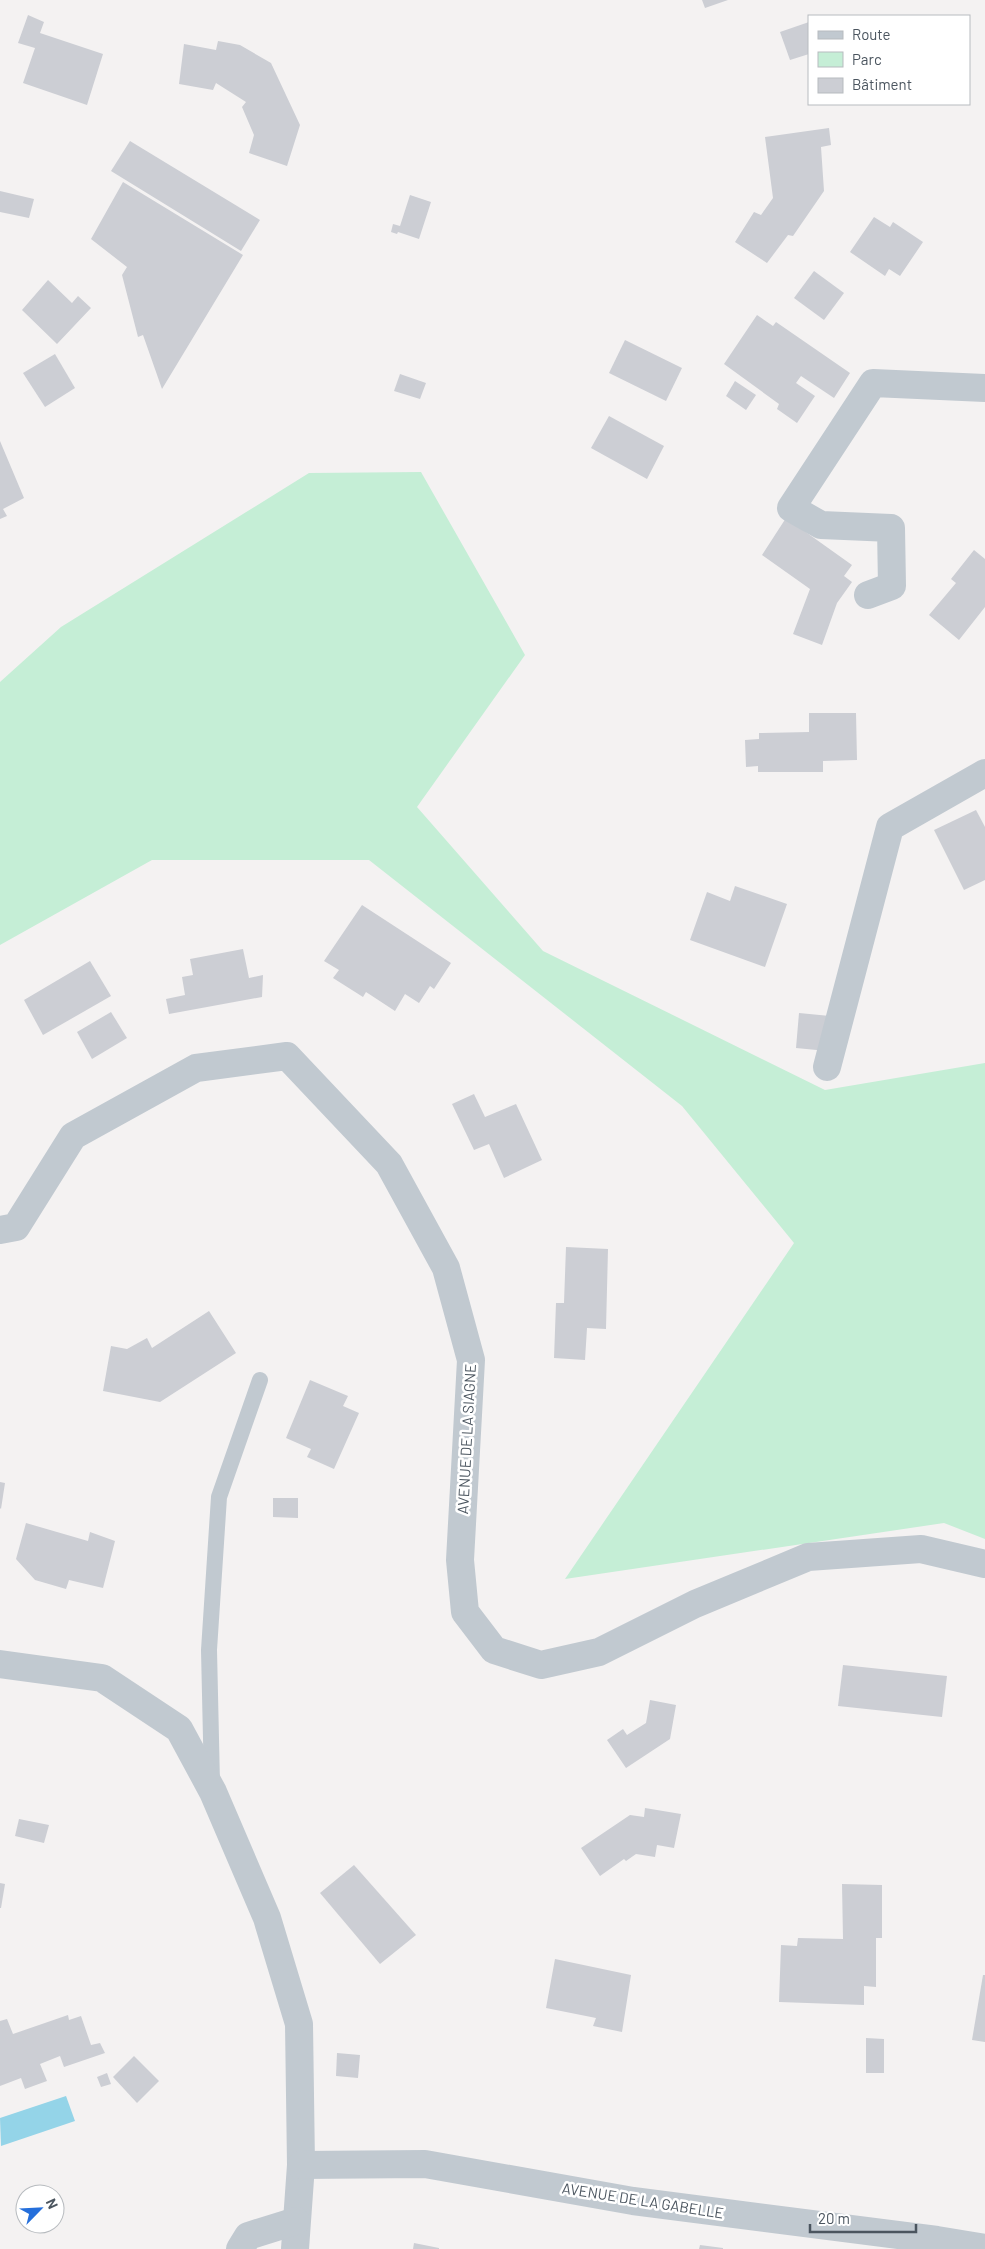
<svg xmlns="http://www.w3.org/2000/svg" width="985" height="2249" font-family="Barlow,sans-serif">
<style>
.green{fill:#c5eed6}
.water{fill:#94d4e8}
.building{fill:#ccced4}
.lines{fill:none;stroke-linecap:round;stroke-linejoin:round}
.lane{stroke:#c1c9d0;stroke-width:16}
.street{stroke:#c1c9d0;stroke-width:28}
.labels{text-anchor:middle;dominant-baseline:central;stroke-width:5;stroke-linejoin:round;paint-order:stroke}
.street-label{font-size:15px;fill:#4b555f;stroke:#fff}
</style>
<rect width="100%" height="100%" fill="#f4f2f2"/>
<path class="green" d="M421 472 525 655 417 807 543 951 825 1090 985 1063V1539L944 1523 565 1579 794 1243 682 1106 369 860H152L0 945V682L61 627 309 473Z"/>
<path class="water" d="M66 2096 75 2121 1 2146 0 2118Z"/>
<g class="building">
<path d="M702 0H728L705 8Z"/>
<path d="M28 15 44 22 40 33 103 54 87 105 23 83 35 48 18 43Z"/>
<path d="M809 22V54L790 60 780 32Z"/>
<path d="M218 41 240 45 271 63 300 125 287 166 249 153 254 135 242 107 246 102 216 83 213 90 179 84 184 44 216 50Z"/>
<path d="M829 128 831 145 821 147 824 191 793 236 788 235 767 263 735 242 754 212 761 215 773 198 765 137Z"/>
<path d="M130 141 260 220 241 251 111 171Z"/>
<path d="M123 182 243 255 162 389 143 335 138 337 122 275 127 267 91 239Z"/>
<path d="M0 191 34 199 29 218 0 212Z"/>
<path d="M410 195 431 202 419 239 398 232 397 234 391 232 393 224 400 226Z"/>
<path d="M874 217 890 227 893 222 923 242 900 276 889 269 885 276 850 252Z"/>
<path d="M814 271 844 293 824 320 794 298Z"/>
<path d="M48 280 72 303 78 296 91 308 57 344 22 310Z"/>
<path d="M757 315 773 326 776 322 850 373 834 398 801 376 796 383 815 396 797 423 777 409 779 404 724 364Z"/>
<path d="M625 340 682 368 666 401 609 373Z"/>
<path d="M55 354 75 388 45 407 23 373Z"/>
<path d="M400 374 426 383 420 399 394 391Z"/>
<path d="M735 381 756 395 746 410 726 396Z"/>
<path d="M609 416 664 446 647 479 591 448Z"/>
<path d="M0 441 24 498 3 509 7 516 0 519Z"/>
<path d="M786 518 852 565 844 576 852 582 837 603 822 645 793 634 810 589 762 555Z"/>
<path d="M974 550 985 559V607L959 640 929 615 956 583 951 579Z"/>
<path d="M809 713H856L857 760 823 761V772H758V766L746 767 745 740 759 739V733L809 732Z"/>
<path d="M976 810 985 827V880L964 890 934 830Z"/>
<path d="M735 886 787 904 765 967 690 940 707 892 730 901Z"/>
<path d="M362 905 451 963 434 989 430 986 419 1003 405 994 395 1011 366 992 363 997 333 978 339 970 324 961Z"/>
<path d="M243 949 249 978 263 975 262 997 169 1014 166 999 185 995 182 977 193 975 190 959Z"/>
<path d="M90 961 111 996 43 1035 24 1000Z"/>
<path d="M111 1012 127 1038 92 1059 77 1032Z"/>
<path d="M799 1013 830 1016 827 1051 796 1048Z"/>
<path d="M474 1094 485 1117 516 1104 542 1160 504 1178 489 1144 474 1150 452 1104Z"/>
<path d="M566 1247 608 1249 606 1329 587 1328 585 1360 554 1358 556 1303H564Z"/>
<path d="M209 1311 236 1353 160 1402 103 1391 111 1346 127 1349 147 1338 152 1348Z"/>
<path d="M310 1380 348 1396 343 1406 359 1413 334 1469 307 1457 311 1449 286 1438Z"/>
<path d="M0 1482 5 1483 1 1509 0 1508Z"/>
<path d="M273 1498H298V1518L273 1517Z"/>
<path d="M26 1523 88 1541 90 1532 115 1541 103 1588 69 1580 66 1589 35 1580 16 1559Z"/>
<path d="M843 1665 947 1676 942 1717 838 1706Z"/>
<path d="M650 1700 676 1705 670 1739 626 1768 607 1740 623 1729 627 1735 646 1723Z"/>
<path d="M645 1808 681 1814 674 1848 657 1845 655 1857 636 1854 626 1861 624 1859 600 1876 581 1848 630 1815 644 1817Z"/>
<path d="M19 1819 49 1825 44 1843 15 1836Z"/>
<path d="M354 1865 416 1935 380 1964 320 1893Z"/>
<path d="M0 1883 5 1884 1 1908H0Z"/>
<path d="M842 1884 882 1885V1938H876V1987L864 1986V2005L779 2002 781 1945 797 1946 798 1938 843 1939Z"/>
<path d="M555 1959 631 1975 622 2032 593 2026 596 2018 546 2008Z"/>
<path d="M983 1975H985V2042L972 2040Z"/>
<path d="M68 2015 69 2020 81 2016 91 2045 100 2043 105 2053 64 2067 60 2056 40 2064 47 2081 25 2089 21 2078 0 2086V2021L7 2019 13 2034Z"/>
<path d="M866 2038 884 2039V2073H866Z"/>
<path d="M337 2053 360 2055 358 2078 336 2076Z"/>
<path d="M134 2056 159 2081 137 2103 113 2077Z"/>
<path d="M107 2073 111 2084 101 2087 97 2077Z"/>
<path d="M414 2243 439 2248V2249H413Z"/>
<path d="M700 2245 723 2248V2249H699Z"/>
</g>
<g class="lines">
<path class="lane" d="M212 1783 209 1650 219 1497 260 1380"/>
<g class="street">
<path d="M868 595 892 586 891 528 821 525 791 508 873 383 985 388"/>
<path d="M827 1067 890 827 985 773"/>
<path d="M0 1230 16 1227 73 1136 196 1068 287 1056 389 1164 446 1268 471 1360 460 1560 465 1612 494 1650 541 1665 599 1652 695 1604 808 1557 921 1549 985 1564"/>
<path d="M0 1664 102 1678 179 1729 213 1792 267 1918 299 2024 301 2165 295 2249"/>
<path d="M301 2165 425 2164 633 2201 937 2240 985 2248"/>
<path d="M240 2249 248 2236 296 2221"/>
</g>
</g>
<g class="labels">
<g class="street-label">
<text transform="translate(466 1439) rotate(-87)">AVENUE DE LA SIAGNE</text>
<text transform="translate(643 2200) rotate(9)">AVENUE DE LA GABELLE</text>
</g>
</g>
<rect x="808" y="15" width="162" height="90" fill="#ffffff" stroke="#b7bbbf"/>
<rect x="818" y="31" width="25" height="8" fill="#c1c9d0" stroke="#b7bbbf"/>
<text x="852" y="40" font-size="15" fill="#4b555f">Route</text>
<rect x="818" y="52" width="25" height="15" fill="#c5eed6" stroke="#b7bbbf"/>
<text x="852" y="65" font-size="15" fill="#4b555f">Parc</text>
<rect x="818" y="78" width="25" height="15" fill="#ccced4" stroke="#b7bbbf"/>
<text x="852" y="90" font-size="15" fill="#4b555f">Bâtiment</text>
<g transform="translate(40 2209) rotate(66)"><circle r="24" fill="#ffffff" stroke="#b7bbbf"/>
<path d="M0-4L9 19L0 12L-9 19Z" fill="#256fdb"/>
<text y="-8" font-size="14" font-weight="bold" text-anchor="middle" fill="#4b555f">N</text>
</g>
<path d="M810 2224v8h106v-8" fill="none" stroke="#4b555f" stroke-width="2.5"/>
<text x="818" y="2224" font-size="15" fill="#4b555f" stroke="#ffffff" stroke-width="4" paint-order="stroke">20 m</text>
</svg>
